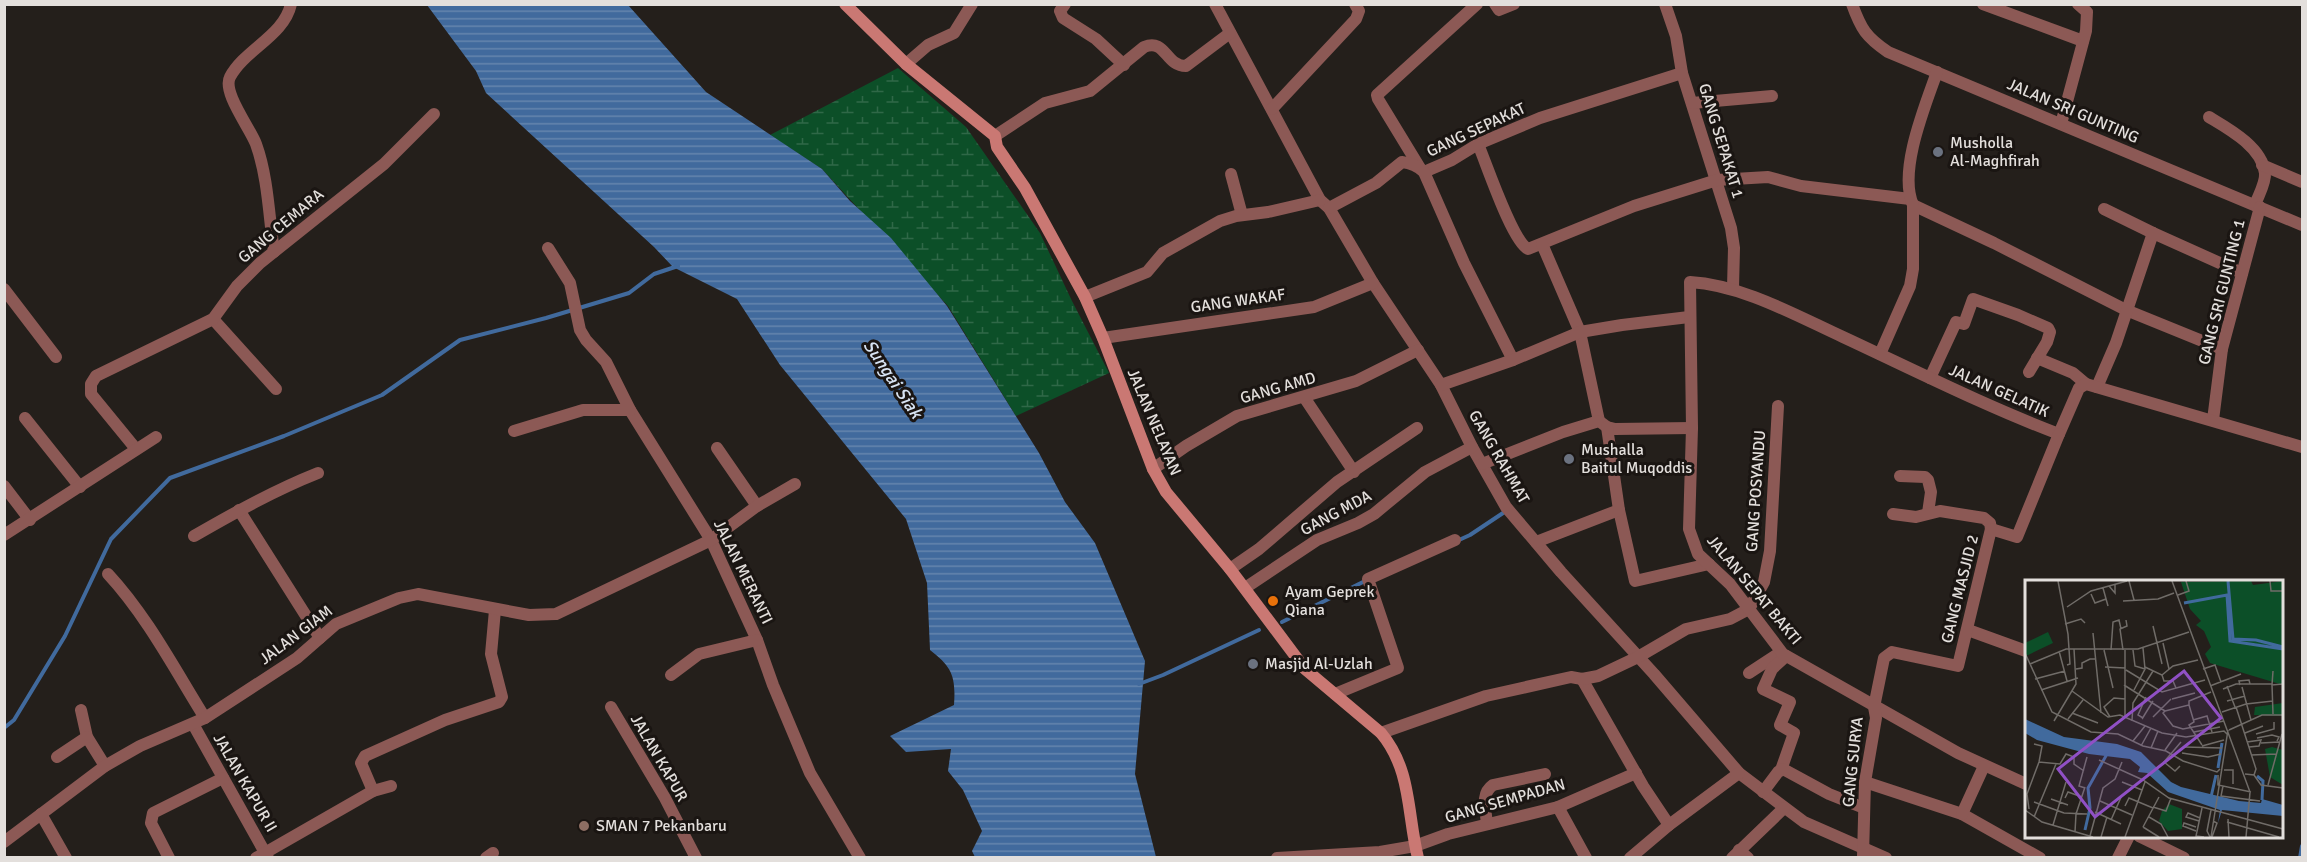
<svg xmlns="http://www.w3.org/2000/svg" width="2307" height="862" font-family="Signika,sans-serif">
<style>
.wetland{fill:url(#wetland-marsh)}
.water{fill:url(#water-rules)}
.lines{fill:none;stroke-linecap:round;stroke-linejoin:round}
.stream{stroke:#416a9d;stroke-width:4}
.street{stroke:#8c5955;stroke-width:12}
.secondary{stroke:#ca7873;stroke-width:12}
.worship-dot{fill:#6b7280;stroke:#1a1512;stroke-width:2}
.food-dot{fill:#e8710a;stroke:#1a1512;stroke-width:2}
.education-dot{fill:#8d6e63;stroke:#1a1512;stroke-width:2}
.labels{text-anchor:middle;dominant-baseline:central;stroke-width:6;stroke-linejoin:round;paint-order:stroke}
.street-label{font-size:16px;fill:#e3dfdc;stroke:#1a1512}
.poi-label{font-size:16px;fill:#e3dfdc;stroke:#1a1512;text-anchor:start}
.water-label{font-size:18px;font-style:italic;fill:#d7e3f2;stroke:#1a1512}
.inset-river{fill:none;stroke:#416a9d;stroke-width:3}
.inset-road{fill:none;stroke:#706c68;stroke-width:1.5}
.view{fill:#9050c5;fill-opacity:0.15;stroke:#9050c5;stroke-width:3}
.inset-edge{fill:none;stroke:#e3dfdc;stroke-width:3}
</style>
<defs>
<pattern id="wetland-marsh" width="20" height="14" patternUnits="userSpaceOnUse" patternTransform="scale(1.5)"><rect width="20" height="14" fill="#0c4f28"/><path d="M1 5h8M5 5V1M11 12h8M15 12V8" fill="none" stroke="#2f6847"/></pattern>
<pattern id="water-rules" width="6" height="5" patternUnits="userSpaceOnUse" patternTransform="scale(1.5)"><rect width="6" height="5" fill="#416a9d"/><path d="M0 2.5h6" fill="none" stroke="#6586ae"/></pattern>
</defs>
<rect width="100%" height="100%" fill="#241f1b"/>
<path class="wetland" d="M898 68 966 127 1040 233 1072 301 1109 373 1016 416 948 306 822 169 770 135Z"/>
<path class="water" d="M427 5H628L706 92 822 169 850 201 891 238 947 306 1039 453 1065 502 1095 543 1145 661 1135 774 1156 857H975L972 851 982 831 963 790 948 771 951 749 906 752 890 736 954 705C956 676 952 667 930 650L927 583 906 519 780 365 737 299 673 267 654 247 486 93 476 71Z"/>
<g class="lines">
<g class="stream">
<path d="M1459 540 1470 535 1506 511"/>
<path d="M1282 622 1363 582"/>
<path d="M1139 684 1163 675 1259 630"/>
<path d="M4 728 14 720 65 636 111 539 170 478 284 436 382 395 460 340 546 318 629 293 654 274 678 266"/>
<path d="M2300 858 2302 846"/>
</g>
<g class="street">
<path d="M1065 4 1060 11 1063 18 1096 39 1124 65"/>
<path d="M1215 4 1320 200 1329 208 1373 283 1441 385 1472 447 1506 507 1561 572 1654 674 1739 773 1804 822 1886 858"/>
<path d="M1495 4 1499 10 1514 4"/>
<path d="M1665 4 1676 36 1682 73 1731 228 1734 248 1733 288"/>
<path d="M1852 4C1861 29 1866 37 1888 52L2302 225"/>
<path d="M1983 4 2083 41"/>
<path d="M906 64 928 45 954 33 972 4"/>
<path d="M1692 103 1772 96"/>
<path d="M1272 109 1356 19 1359 11 1355 4"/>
<path d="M2209 117C2229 129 2262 147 2265 173 2266 183 2258 196 2255 205"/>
<path d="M2061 124 2086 31 2087 12 2078 4"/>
<path d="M995 136 1045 103 1090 91 1144 47C1166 38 1165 66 1186 66L1230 33"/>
<path d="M1478 144C1487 165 1512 241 1528 249L1634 206 1717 180 1768 177 1801 186 1910 199"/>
<path d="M2262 165 2302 182"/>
<path d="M1420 168 1378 99 1377 95 1477 4"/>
<path d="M1424 172 1452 160 1478 144 1540 118 1682 73"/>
<path d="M1231 174 1242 215"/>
<path d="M1913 205 1994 243 2126 310 2222 349"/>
<path d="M1329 208 1376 183 1402 162C1411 163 1418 166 1424 172L1464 263 1513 360"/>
<path d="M2104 209 2153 233"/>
<path d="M1542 244 1580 332 1599 421"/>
<path d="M548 248 570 283 580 330 586 340 606 362 630 410 711 540 757 640 773 685 810 773 860 858"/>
<path d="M274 252C269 217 268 177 256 144 250 128 222 92 230 77 245 49 284 36 291 4"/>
<path d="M4 289 56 357"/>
<path d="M1085 297 1147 272 1163 253 1220 221 1236 216 1268 212 1320 200"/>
<path d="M213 319 276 389"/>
<path d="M1103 338 1314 307 1373 283"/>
<path d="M1880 354 1910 286 1913 269V205C1898 171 1925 106 1937 72"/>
<path d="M2037 358 2073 373 2086 384"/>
<path d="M1930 378 1956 322 1964 324 1973 299 2018 315 2048 328 2050 332 2047 342 2029 372"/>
<path d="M1441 385 1513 360 1580 332 1622 325 1689 317"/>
<path d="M2097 387 2116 343 2153 233 2242 273"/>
<path d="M1304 397 1354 472"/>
<path d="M25 418 80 487"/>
<path d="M2213 420 2222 349 2260 207"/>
<path d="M514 431 583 410H630"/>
<path d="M717 448 757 506"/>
<path d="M136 449 91 394V384L96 376 213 319 237 286 260 263 384 164 434 114"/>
<path d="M1482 464 1563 432 1599 421 1607 427 1615 429 1692 428"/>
<path d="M1153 469 1186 446 1237 416 1356 381 1418 350"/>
<path d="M1900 476 1925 477 1928 480 1931 492 1928 513"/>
<path d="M4 486 30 520"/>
<path d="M239 510 320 638"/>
<path d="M1619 510 1635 581 1709 564"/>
<path d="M1893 514 1916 517 1940 511 1984 518 1990 523 1991 529"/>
<path d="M4 535 156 437"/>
<path d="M194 536C234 513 275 490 318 473"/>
<path d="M1536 542 1619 510 1607 427"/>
<path d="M1230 569 1259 549 1337 482 1417 428"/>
<path d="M108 574C147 616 175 670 205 718"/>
<path d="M1245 588 1317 540 1358 523 1374 514 1425 472 1472 447"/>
<path d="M1968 630 2026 651"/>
<path d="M1749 673 1781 652"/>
<path d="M671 675 699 654 757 640"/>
<path d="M1582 679 1643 786 1669 825"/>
<path d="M1335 694 1398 668 1368 579 1455 540"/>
<path d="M611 707 665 798 696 858"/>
<path d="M81 710 87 737 105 766"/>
<path d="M193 724 268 858"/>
<path d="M1381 733 1486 696 1571 677 1582 679 1598 676 1638 657 1686 629 1730 619 1749 609 1764 582 1770 551 1778 406"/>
<path d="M57 757 87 737"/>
<path d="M1781 770 1794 733 1780 725 1790 702 1763 689 1772 669 1786 656"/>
<path d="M1865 782 1962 814 2040 858"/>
<path d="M2026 784 1958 753 1783 654 1730 584 1698 554 1689 529 1692 428 1690 282C1742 285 1795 315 1843 337 1914 370 1985 406 2059 434L2079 388 2086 384 2302 447"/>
<path d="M373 791 361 763 365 756 445 720 499 702 502 697 491 654 495 610"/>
<path d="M1763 792 1778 772 1783 769 1829 794 1864 808"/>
<path d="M1558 807 1586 858"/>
<path d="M41 814 66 858"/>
<path d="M1962 814 1984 766"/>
<path d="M1487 824C1486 810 1480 794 1493 785L1545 774"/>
<path d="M2139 836 2184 858"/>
<path d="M4 842 105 766 140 746 205 718 297 658 336 624 399 598 418 594 529 615 556 614 711 540 757 506 795 484"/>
<path d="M1739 850 1748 858"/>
<path d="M1863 856 1865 782 1876 718 1874 707 1884 658 1892 652 1958 666 1991 529 2017 537 2059 434"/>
<path d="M169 858 151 823 153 813 223 778"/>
<path d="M256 858 373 791 391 786"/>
<path d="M486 858 493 853"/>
<path d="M1277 858 1380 852 1415 846 1448 834 1558 807 1636 773"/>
<path d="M1630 858 1669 825 1739 773"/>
<path d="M1732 858 1784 808"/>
<path d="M2118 858 2129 836"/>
</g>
<path class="secondary" d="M845 4 906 64 995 136 997 147 1025 188 1085 297 1103 338 1153 469 1166 492 1230 569 1305 669 1381 733C1412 770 1407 814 1418 858"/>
</g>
<g class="worship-dot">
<circle cx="1938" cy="152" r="6"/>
<circle cx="1569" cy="459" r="6"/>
<circle cx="1253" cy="664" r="6"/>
</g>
<circle class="food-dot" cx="1273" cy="601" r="6"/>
<circle class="education-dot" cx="584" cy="826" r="6"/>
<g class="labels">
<g class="street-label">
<text transform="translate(2073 111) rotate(23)">JALAN SRI GUNTING</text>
<text transform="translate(1476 130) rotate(-25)">GANG SEPAKAT</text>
<text transform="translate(1721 141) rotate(73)">GANG SEPAKAT 1</text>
<text transform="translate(281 226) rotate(-40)">GANG CEMARA</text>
<text transform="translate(2222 292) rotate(-76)">GANG SRI GUNTING 1</text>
<text transform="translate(1238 301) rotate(-8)">GANG WAKAF</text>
<text transform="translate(1278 388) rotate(-16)">GANG AMD</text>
<text transform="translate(1999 391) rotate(24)">JALAN GELATIK</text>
<text transform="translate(1154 422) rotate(67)">JALAN NELAYAN</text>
<text transform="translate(1499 457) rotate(60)">GANG RAHMAT</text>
<text transform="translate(1756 491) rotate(-86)">GANG POSYANDU</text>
<text transform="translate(1336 513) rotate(-28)">GANG MDA</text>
<text transform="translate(743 572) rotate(64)">JALAN MERANTI</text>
<text transform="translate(1960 589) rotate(-76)">GANG MASJID 2</text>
<text transform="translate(1754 590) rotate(50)">JALAN SEPAT BAKTI</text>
<text transform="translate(296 635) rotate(-37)">JALAN GIAM</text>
<text transform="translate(659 758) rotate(60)">JALAN KAPUR</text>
<text transform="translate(1853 762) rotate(-84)">GANG SURYA</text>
<text transform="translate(245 783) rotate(60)">JALAN KAPUR II</text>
<text transform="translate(1505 801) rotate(-16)">GANG SEMPADAN</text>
</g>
<g class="poi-label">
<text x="1950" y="143">Musholla<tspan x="1950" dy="18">Al-Maghfirah</tspan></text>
<text x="1581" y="450">Mushalla<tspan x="1581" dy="18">Baitul Muqoddis</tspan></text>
<text x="1285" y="592">Ayam Geprek<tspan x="1285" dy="18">Qiana</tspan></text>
<text x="1265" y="664">Masjid Al-Uzlah</text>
<text x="596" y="826">SMAN 7 Pekanbaru</text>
</g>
<g class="water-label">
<text transform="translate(893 379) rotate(56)">Sungai Siak</text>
</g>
</g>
<g transform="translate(2025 580)">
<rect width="258" height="258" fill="#241f1b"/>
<path d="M23 52 28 63 1 76 0 63ZM144 224 157 229V249L143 251 134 241 137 231Z" fill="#0c4f28"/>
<path d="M226 1 228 5 258 1V105L185 83 180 74 186 67 179 51 171 45 176 41 165 29 156 2ZM258 123V136L229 135 230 127ZM247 167 258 170V205L245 197 240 169Z" fill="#0c4f28"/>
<path d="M0 139 39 157 92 164 116 172 146 202 156 207 214 221 236 223 237 219 258 225V236L197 230 193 243 195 230 143 212 122 193 113 192 115 187 105 179 64 174 12 160 0 153Z" fill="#416a9d"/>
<path class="inset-river" d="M203 1 208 59 231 60 258 67M159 23 202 15 205 61 258 69M193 188 197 163M232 196 238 201 237 220M186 217 191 195M60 250 65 228 63 208 82 174"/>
<path class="inset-road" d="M33 1 43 54 45 84 42 85M104 1 109 20M147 1 225 212 221 257M245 1 246 11H258M84 6 90 13V4M78 8 83 26M66 14 70 23 81 19M153 15 164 11 161 1M98 21 133 19 149 13M42 27 66 11 102 1M40 44 56 39 60 43M128 46 137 84M68 53 76 133M138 63 144 89M79 70 88 108M86 70 88 42 94 40 96 49M98 70 95 49 102 46 101 40M100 70V138M108 70 110 86 120 89M34 71 42 101M0 73 27 132 66 152 93 154 118 166 141 171 158 181 192 192 195 189M5 84 41 69H113L164 52M80 87 100 88M120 87 137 95 139 101H148L151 108M51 89 57 88V83L65 79H70M178 89 190 85 196 102M101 90 137 112 180 100M248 91 247 105 258 104M137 95 148 86 173 80M10 99 40 91M99 105 140 131M215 105 214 101 224 100 225 104M247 105 248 134M185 106 216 94M202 106 210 127M217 107 226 140M198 109 211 104H247M16 110 53 98M109 110 120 89 118 68M47 111 83 137 95 135 137 153 161 157 199 151 202 154M147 119 170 113M202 121 220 116M164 125 169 142 164 145 177 165M211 127 231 189 229 195M140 131 138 133 148 146 158 149 199 141M140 131 164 125V121L186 112M197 132 221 124 248 121M47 133 73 143M85 137 79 127 89 118 100 119M128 137 146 119M118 138 113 135 121 117M43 139 58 120M117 139 128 121M168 140 182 136 187 152M29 141 51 104 49 69M107 141 108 123 128 91M204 150 237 135H258M169 152 195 147M220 153 238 146M231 154 249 149V142M232 158 247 155 254 157 252 161M108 161 120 146M222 162 236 160 234 166 224 167M236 163 254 162M9 164 17 166 14 182M116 166 126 148M177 166 199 160M159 167 197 168M126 168 133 151M140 170 152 153M157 173 183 177 196 174M226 175 252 174M74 180 118 200 144 218 258 249M155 186 150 191 139 182 156 162M199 190H208V204M220 194 229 195 236 205 258 208M193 195V205L226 212M97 202 117 210M243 205 257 154M198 206 196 216 235 221M60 208 54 206 62 177M40 218 43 212 57 217M26 219 43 225M75 221 107 235M9 222 39 233M100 226 104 218 128 228M128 227 141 231 146 218M177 228 171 256 179 257M4 229 2 214 14 182 35 184 41 174 49 177V184L59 191M0 230 17 242 68 257M70 232 96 244M39 233 62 234M9 237 31 184M124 237 136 244 143 257M203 239 204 257M86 240 97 215M174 241 161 237 163 233 175 238M202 242 254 257M28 245 41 202M118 247 134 217M118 247 134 257M171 251 158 246 159 243 171 247M50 252 51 234 60 207M65 256 78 208 90 199 97 182M76 257 82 237M100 257 120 202M185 257 182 251 186 230M186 257 203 150M187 257 192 243 188 241"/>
<path class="view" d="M159 91 196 138 70 237 33 189Z"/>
<rect width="258" height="258" class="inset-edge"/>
</g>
<rect width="2307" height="862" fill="none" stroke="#e3dfdc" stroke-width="12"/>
</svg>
